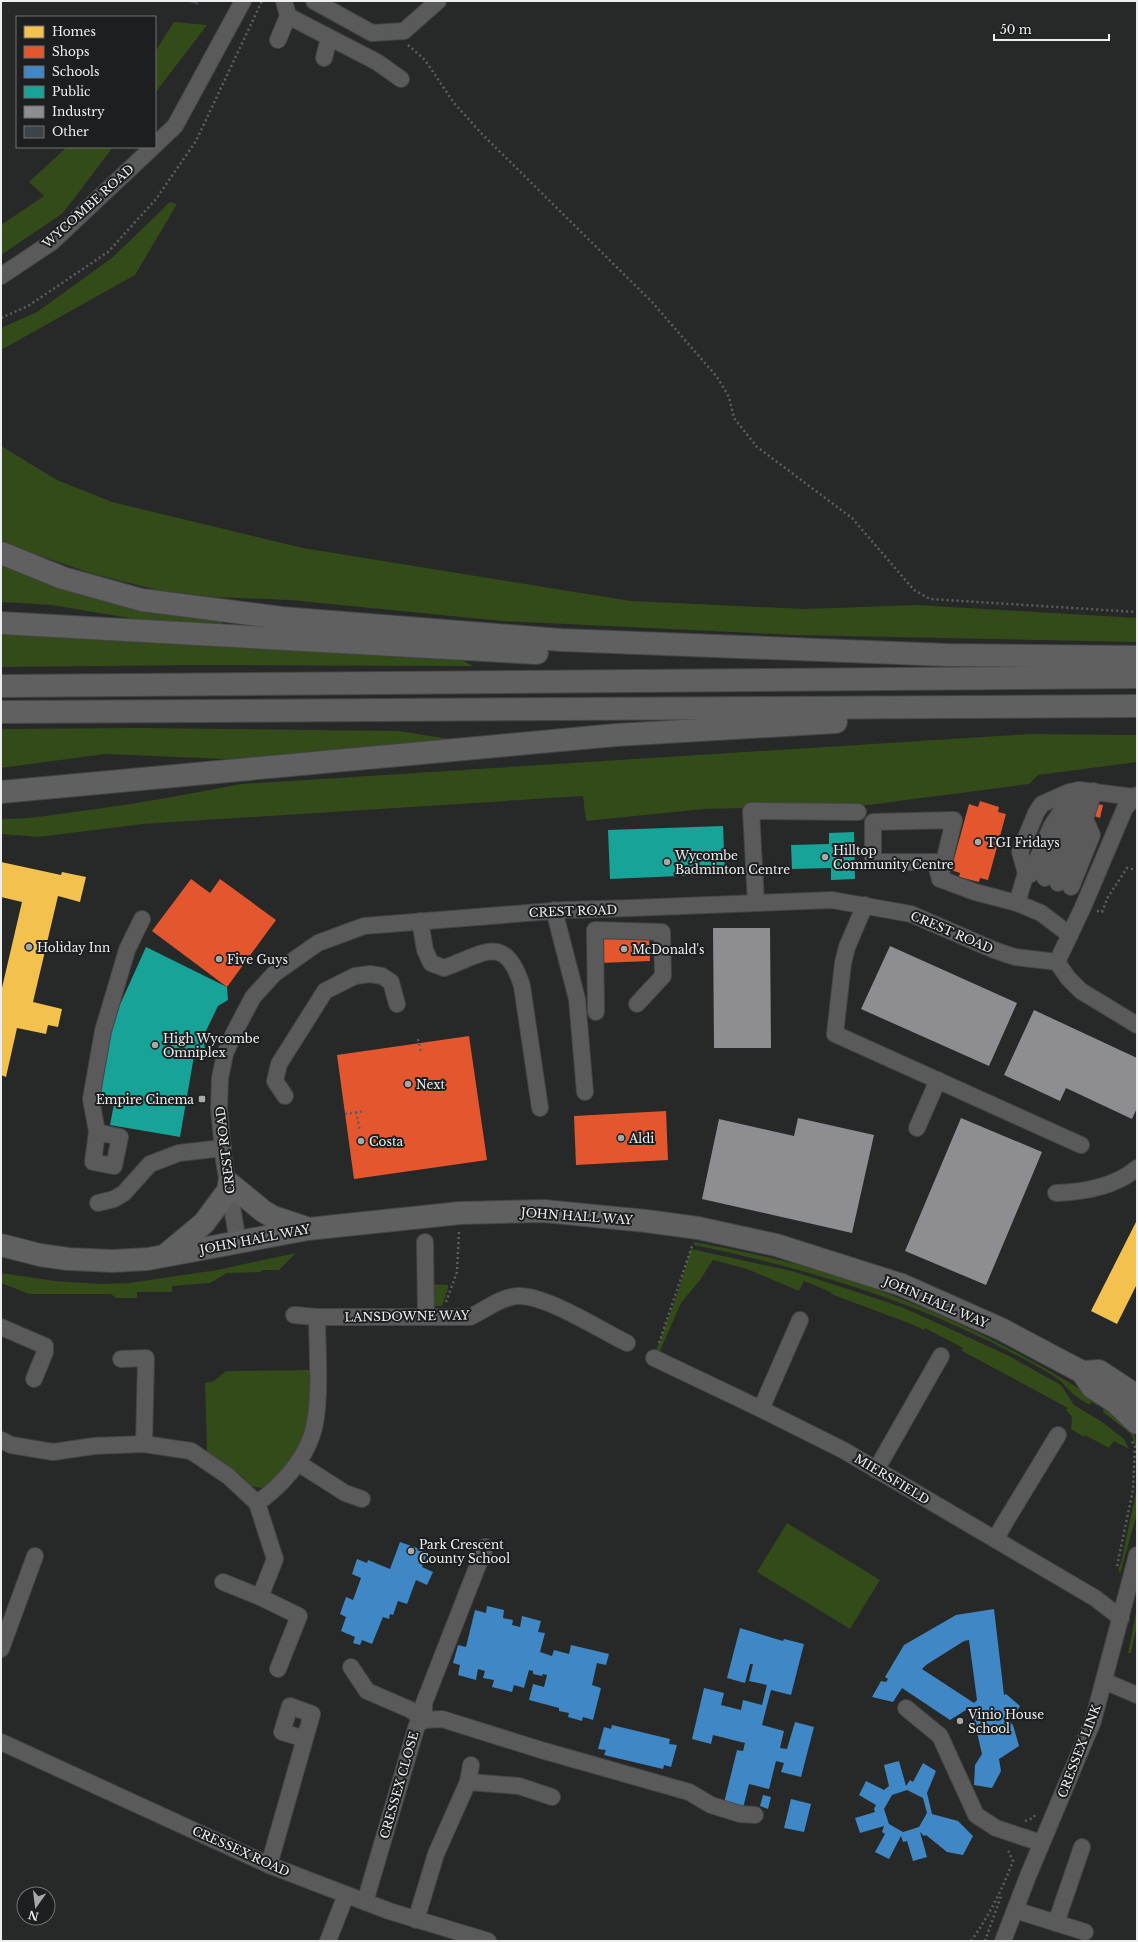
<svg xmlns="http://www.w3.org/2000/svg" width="1138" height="1942" font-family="'Libre Baskerville',serif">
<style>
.green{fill:#324b18}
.homes{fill:#f2c14e}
.shops{fill:#e4572e}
.schools{fill:#3f88c5;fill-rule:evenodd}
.public{fill:#17a398}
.industry{fill:#8d8d92}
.building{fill:#3c444a}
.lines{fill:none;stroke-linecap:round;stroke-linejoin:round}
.minor-casing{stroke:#434444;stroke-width:18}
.highway-casing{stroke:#434444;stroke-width:24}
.path{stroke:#5d5e5e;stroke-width:2.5;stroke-dasharray:2 3;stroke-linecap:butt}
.minor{stroke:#5b5a5a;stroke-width:16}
.highway{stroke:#616060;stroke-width:22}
.poi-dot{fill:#a7a9a9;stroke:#1c1e20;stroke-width:1.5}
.labels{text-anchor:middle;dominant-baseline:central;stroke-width:4;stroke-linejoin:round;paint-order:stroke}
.street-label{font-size:12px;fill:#eceeef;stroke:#1c1e20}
.poi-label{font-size:12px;fill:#eceeef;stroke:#1c1e20;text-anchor:start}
</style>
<rect width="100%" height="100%" fill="#272828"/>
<g class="green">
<path d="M174 22 207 25 155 93V52Z"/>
<path d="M67 147H113L63 213 1 255V225L44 196 29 182Z"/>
<path d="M170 202 177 204 135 275 1 350V328L37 312 112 258Z"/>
<path d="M1 446 57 480 112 502 303 548 631 601 804 609 917 605 1137 618V642L794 635 502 621 290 600 214 597 157 590 90 573 12 546 1 540Z"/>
<path d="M1 563 222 618V624L141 620 52 605 1 602Z"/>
<path d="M1 632 455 656 473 666 202 665 1 667Z"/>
<path d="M140 728 399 731 468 742 224 759 105 754 1 768V729Z"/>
<path d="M1030 734 1137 735V762L1038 775 1029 784 868 805 704 809 586 821 583 796 143 824 38 837 1 834V819C31 819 59 814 89 810 140 803 190 794 241 784Z"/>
<path d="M694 1242C737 1250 780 1259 821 1271 920 1301 1014 1346 1100 1402L1098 1406 1091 1402 1090 1405C1085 1402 1079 1399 1074 1395 1067 1388 1061 1380 1052 1375 940 1309 820 1271 694 1245Z"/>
<path d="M691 1249 792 1271 848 1289 904 1308 957 1332 1007 1355 1061 1385 1074 1405 1102 1422 1124 1439 1129 1449 1114 1441 1109 1448 1085 1435 1084 1437 1071 1429 1072 1417 1066 1410 1068 1408 962 1351 963 1348 925 1328 924 1330 914 1325 831 1294V1292L804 1281 799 1291 747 1269 713 1260 700 1280 681 1303 661 1349 659 1352 656 1351 677 1295Z"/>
<path d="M296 1253 279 1270H262L261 1272 227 1273 210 1283 172 1286V1292H137V1298H116L111 1294H29L1 1283V1273L55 1281 102 1284 129 1283 217 1270Z"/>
<path d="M431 1284 448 1285V1289L442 1306H431Z"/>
<path d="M309 1370C309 1385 312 1402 310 1417 305 1447 287 1472 261 1488L250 1486 242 1476 207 1451 205 1383 214 1381 226 1371Z"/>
<path d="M1104 1406C1119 1418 1137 1428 1137 1449L1131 1434 1103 1412Z"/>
<path d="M1137 1487V1513L1120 1574 1118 1569 1121 1563Z"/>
<path d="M787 1523 880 1580 850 1629 757 1572Z"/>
<path d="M1137 1608V1626L1131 1653H1128Z"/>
</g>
<g class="homes">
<path d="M1 862 61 875 62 872 86 877 80 902 58 896 33 1002 62 1009 58 1027 48 1025 46 1034 17 1028 6 1077 1 1075V992L22 902 1 897Z"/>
<path d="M1137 1220V1284L1117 1324 1091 1311Z"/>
</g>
<g class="shops">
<path d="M980 801 999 807 998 812 1006 814 988 880 980 878 979 882 959 877 960 873 951 870 969 804 978 807Z"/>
<path d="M1097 804 1103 805 1100 818 1094 816Z"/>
<path d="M191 879 210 893 220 879 276 920 227 987 152 931Z"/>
<path d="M649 935 650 961 600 963 599 937Z"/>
<path d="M469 1036 487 1160 354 1179 337 1055Z"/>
<path d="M666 1111 668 1160 576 1165 574 1116Z"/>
</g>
<g class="schools">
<path d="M400 1542 428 1552 422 1567 433 1572 427 1585 416 1580 407 1604 398 1601 393 1615 390 1614 389 1619 383 1617 372 1644 362 1640 360 1645 353 1643 355 1637 341 1631 346 1617 340 1614 346 1597 353 1600 361 1578 352 1574 357 1559 367 1563 368 1560 390 1569Z"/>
<path d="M487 1606 504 1610 503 1618 513 1620 512 1625 520 1627 522 1616 541 1621 538 1632 545 1633 540 1652 552 1656 554 1650 569 1654 571 1645 609 1654 606 1665 597 1663 592 1685 601 1688 593 1720 583 1717 582 1721 568 1717 569 1713 559 1711V1708L529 1700 533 1684 544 1687 547 1675 543 1674 542 1676 533 1674V1671L529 1670 524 1688 514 1685 512 1692 492 1687 494 1680 483 1678 485 1671 478 1669 476 1680 458 1675 460 1665 453 1663 458 1645 466 1647 475 1610 486 1613Z"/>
<path d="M994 1609 1004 1695 1006 1694 1020 1706 1010 1722 1013 1725 1019 1746 999 1759 1001 1771 992 1788 974 1785 975 1765 982 1754 973 1715 966 1710 950 1720 902 1688 893 1702 872 1697 881 1681 886 1682 888 1679 885 1677 904 1645 956 1615ZM969 1640 977 1700 974 1703 922 1669 926 1665 964 1641Z"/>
<path d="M740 1628 783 1641 784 1639 804 1644 791 1695 771 1690 762 1725 784 1731 780 1748 787 1749 795 1722 814 1727 801 1777 781 1772 784 1763 776 1761 769 1789 749 1784 743 1808 724 1803 737 1750 743 1751 745 1743 713 1735 711 1744 692 1739 704 1688 724 1693 721 1705 741 1710 743 1700 762 1705 767 1685 749 1681 753 1664H750L745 1683 727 1678Z"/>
<path d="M612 1725 670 1739 669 1744 677 1745 671 1767 664 1765 663 1769 604 1755 606 1750 598 1749 604 1727 611 1729Z"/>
<path d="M899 1761 906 1786 910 1780 913 1782 923 1763 936 1771 927 1793 932 1814 958 1821 973 1836 963 1855 947 1852 926 1835 924 1836 920 1832 927 1857 913 1861 907 1841 903 1842 901 1836 889 1859 875 1852 885 1834 882 1832 884 1826 860 1833 855 1818 875 1812 874 1809 876 1805 859 1795 866 1781 884 1790 889 1786 884 1765ZM907 1790 923 1798 927 1813 919 1827 903 1832 889 1824 884 1809 892 1795Z"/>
<path d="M763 1795 771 1797 768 1809 760 1806Z"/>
<path d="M791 1799 811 1804 804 1832 784 1828Z"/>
</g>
<g class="public">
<path d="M723 826 725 874 610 879 608 830Z"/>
<path d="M854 832 855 879 831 880V868L792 869 791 845 829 844V833Z"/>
<path d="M146 947 227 987 228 1000 218 1006 203 1037 205 1048 194 1056 180 1137 110 1125 114 1104 96 1101 113 1020Z"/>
</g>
<g class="industry">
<path d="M713 928H770L771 1048H714Z"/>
<path d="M890 946 1017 1003 989 1066 861 1009Z"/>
<path d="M1034 1010 1137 1058V1108L1132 1119 1066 1088 1060 1101 1004 1075Z"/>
<path d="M798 1118 874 1135 852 1233 702 1199 719 1119 794 1136Z"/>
<path d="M961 1118 1042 1152 986 1285 905 1251Z"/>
</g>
<path class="building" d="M186 1H199L198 5Z"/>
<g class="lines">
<g class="minor-casing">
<g id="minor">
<path d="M314 1 372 33 404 31 438 1"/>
<path d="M288 16 377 62 401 79"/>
<path d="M278 40 288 16 284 1"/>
<path d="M324 58 329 38"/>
<path d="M155 145 175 126 243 1"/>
<path d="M1 276 52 242 153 147"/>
<path d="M954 820 940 879 935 862H873V822Z"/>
<path d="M1031 874 1051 827 1062 810"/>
<path d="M1045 878 1066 824 1062 810 1063 807"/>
<path d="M940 879 975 892 1017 903 1041 913 1070 935"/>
<path d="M1058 883 1079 830 1071 814 1079 790"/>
<path d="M1071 887 1092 835 1085 819 1094 791"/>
<path d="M756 903 751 811 858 812"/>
<path d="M1017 903 1026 873 1020 852 1036 813 1042 804 1069 792 1079 790 1134 797"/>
<path d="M865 905 847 947 843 963 835 1034 1081 1145"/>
<path d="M554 910 577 999 585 1092"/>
<path d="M420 921 425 950 431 963 444 968C482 955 505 931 522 986L540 1108"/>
<path d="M1057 962 1083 907 1125 808 1137 795"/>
<path d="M596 1012 595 930 662 932 663 976 637 1004"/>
<path d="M285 1096 275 1081 279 1064 325 991 355 976 370 974 382 976 391 982 397 1004"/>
<path d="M917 1128 938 1080"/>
<path d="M97 1132 120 1137 114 1166 93 1162 97 1132 91 1099 103 1031 127 950 142 919"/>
<path d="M1056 1193C1084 1192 1115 1187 1137 1168"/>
<path d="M98 1203 114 1199 124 1193 150 1164 179 1153 223 1148"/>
<path d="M238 1242 224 1161 219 1108 220 1078 225 1054 234 1033 253 997 274 974 318 943 364 926 565 910 632 908 832 900 911 914 994 950 1015 957 1057 962 1068 978 1081 991 1137 1025"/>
<path d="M425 1242 426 1317"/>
<path d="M294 1315 317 1317"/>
<path d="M1 1327 45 1346V1352L34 1379"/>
<path d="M654 1358 761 1409 843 1450 1095 1598 1121 1618"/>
<path d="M121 1359 146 1358 144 1444"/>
<path d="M761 1409 800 1320"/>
<path d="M1 1440 11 1445 53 1452 94 1446 144 1444 191 1451 228 1476 257 1503C280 1487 303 1462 312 1435 322 1405 317 1350 317 1317H470C485 1310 501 1297 517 1296 545 1294 600 1330 627 1343"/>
<path d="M298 1463 345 1493 362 1499"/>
<path d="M876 1470 941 1356"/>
<path d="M996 1540 1001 1529 1058 1435"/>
<path d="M223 1582 260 1597 275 1559 257 1503"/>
<path d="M260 1597 299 1616 278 1669"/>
<path d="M1 1649 35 1556"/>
<path d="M351 1667 367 1691 411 1710 424 1720"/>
<path d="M1104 1681 1137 1695"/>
<path d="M906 1708 940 1736 976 1815 996 1828 1041 1843"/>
<path d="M424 1720V1703L485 1547"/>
<path d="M1 1742 269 1865 389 1911 488 1941"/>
<path d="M468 1782 471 1765"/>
<path d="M269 1865 312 1714 290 1706 282 1732 305 1739"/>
<path d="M365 1902 417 1725 424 1720 442 1719 541 1750 689 1792 711 1805 740 1814 755 1815"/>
<path d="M1015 1910 1085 1932"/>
<path d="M416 1920 436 1854 468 1782 519 1786 552 1797"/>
<path d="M1056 1923 1082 1847"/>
<path d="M328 1941 346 1895"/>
<path d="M1003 1941 1028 1876 1093 1721 1137 1555"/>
</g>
</g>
<g class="highway-casing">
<g id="highway">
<path d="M1 553 63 578 142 600 282 618 561 640 948 655 1137 657"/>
<path d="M1 623 537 653"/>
<path d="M1 686 1137 677"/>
<path d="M1 712 1137 706"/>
<path d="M1 792 616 735 836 722"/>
<path d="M229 1183 263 1211 273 1217 306 1228"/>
<path d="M1 1245 40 1255 68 1259 113 1261 148 1259 308 1229 460 1213 544 1211 646 1221 698 1228 776 1245 902 1285 1001 1329 1082 1372 1099 1371 1137 1396"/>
<path d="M168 1253 204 1223 230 1188"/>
<path d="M1082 1372 1092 1387 1115 1402 1137 1423"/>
</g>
</g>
<g class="path">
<path d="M408 45 425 60 454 103 482 134 652 302 717 377 729 397 734 418 757 447 852 518 914 590 930 599 1137 612"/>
<path d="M1 318 28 306 108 252 156 199 196 141 262 1"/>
<path d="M1097 911 1102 912 1108 897 1127 868 1137 870"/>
<path d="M418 1039 421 1052"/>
<path d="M356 1112 360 1131"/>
<path d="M345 1114 365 1111"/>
<path d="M446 1302 457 1272 459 1231"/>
<path d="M659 1343 692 1246"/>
<path d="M1117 1566 1133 1490 1135 1446 1131 1440"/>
<path d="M1025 1821 1033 1818 1036 1814"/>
<path d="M971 1941C989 1916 1002 1890 1013 1861L1007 1848"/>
<path d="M985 1941 1001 1896"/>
</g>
<use href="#minor" class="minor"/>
<use href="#highway" class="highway"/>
</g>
<g class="poi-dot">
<circle cx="978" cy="842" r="4"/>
<circle cx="825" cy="857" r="4"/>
<circle cx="667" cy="862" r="4"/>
<circle cx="29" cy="947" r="4"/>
<circle cx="624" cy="949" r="4"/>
<circle cx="219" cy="959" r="4"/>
<circle cx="155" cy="1045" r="4"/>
<circle cx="408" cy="1084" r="4"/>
<rect x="198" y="1095" width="8" height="8" rx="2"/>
<circle cx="621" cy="1138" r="4"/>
<circle cx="361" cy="1141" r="4"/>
<circle cx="411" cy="1551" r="4"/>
<circle cx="960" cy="1721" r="4"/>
</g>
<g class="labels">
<g class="street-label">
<text transform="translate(88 206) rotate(-42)">WYCOMBE ROAD</text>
<text transform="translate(573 911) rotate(-2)">CREST ROAD</text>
<text transform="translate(952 932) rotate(23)">CREST ROAD</text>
<text transform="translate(225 1150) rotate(-97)">CREST ROAD</text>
<text transform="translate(577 1216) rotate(4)">JOHN HALL WAY</text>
<text transform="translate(255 1239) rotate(-11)">JOHN HALL WAY</text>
<text transform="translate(936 1302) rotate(23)">JOHN HALL WAY</text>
<text transform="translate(407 1316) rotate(-1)">LANSDOWNE WAY</text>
<text transform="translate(892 1479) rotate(31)">MIERSFIELD</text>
<text transform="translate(1079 1751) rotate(-69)">CRESSEX LINK</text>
<text transform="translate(399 1785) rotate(-74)">CRESSEX CLOSE</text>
<text transform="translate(241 1851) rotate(24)">CRESSEX ROAD</text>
</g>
<g class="poi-label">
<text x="986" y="842">TGI Fridays</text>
<text x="833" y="850">Hilltop<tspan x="833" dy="14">Community Centre</tspan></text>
<text x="675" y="855">Wycombe<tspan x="675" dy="14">Badminton Centre</tspan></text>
<text x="37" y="947">Holiday Inn</text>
<text x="632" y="949">McDonald's</text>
<text x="227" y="959">Five Guys</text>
<text x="163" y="1038">High Wycombe<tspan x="163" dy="14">Omniplex</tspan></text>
<text x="416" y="1084">Next</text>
<text x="194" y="1099" text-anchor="end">Empire Cinema</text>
<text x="629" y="1138">Aldi</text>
<text x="369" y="1141">Costa</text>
<text x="419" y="1544">Park Crescent<tspan x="419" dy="14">County School</tspan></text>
<text x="968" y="1714">Vinio House<tspan x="968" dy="14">School</tspan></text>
</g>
</g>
<rect width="1138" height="1942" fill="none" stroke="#eceeef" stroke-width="4"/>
<rect x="16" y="16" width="140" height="132" fill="#1c1e20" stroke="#6f7173"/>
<rect x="24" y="26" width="20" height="12" fill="#f2c14e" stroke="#6f7173"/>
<text x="52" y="36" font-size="12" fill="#eceeef">Homes</text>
<rect x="24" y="46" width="20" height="12" fill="#e4572e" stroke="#6f7173"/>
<text x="52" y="56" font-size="12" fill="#eceeef">Shops</text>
<rect x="24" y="66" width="20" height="12" fill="#3f88c5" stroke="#6f7173"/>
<text x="52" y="76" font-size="12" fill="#eceeef">Schools</text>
<rect x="24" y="86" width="20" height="12" fill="#17a398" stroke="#6f7173"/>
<text x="52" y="96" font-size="12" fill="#eceeef">Public</text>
<rect x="24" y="106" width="20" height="12" fill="#8d8d92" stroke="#6f7173"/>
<text x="52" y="116" font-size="12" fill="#eceeef">Industry</text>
<rect x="24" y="126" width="20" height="12" fill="#3c444a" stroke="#6f7173"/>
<text x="52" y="136" font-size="12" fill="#eceeef">Other</text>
<g transform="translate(36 1906) rotate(194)"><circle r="19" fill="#1c1e20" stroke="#6f7173"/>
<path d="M0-3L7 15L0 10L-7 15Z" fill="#a7a9a9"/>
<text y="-6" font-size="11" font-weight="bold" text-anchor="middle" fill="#eceeef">N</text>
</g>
<path d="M994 34v6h115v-6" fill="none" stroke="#eceeef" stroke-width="2"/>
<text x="1000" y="34" font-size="12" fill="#eceeef" stroke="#1c1e20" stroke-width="3" paint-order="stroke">50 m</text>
</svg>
